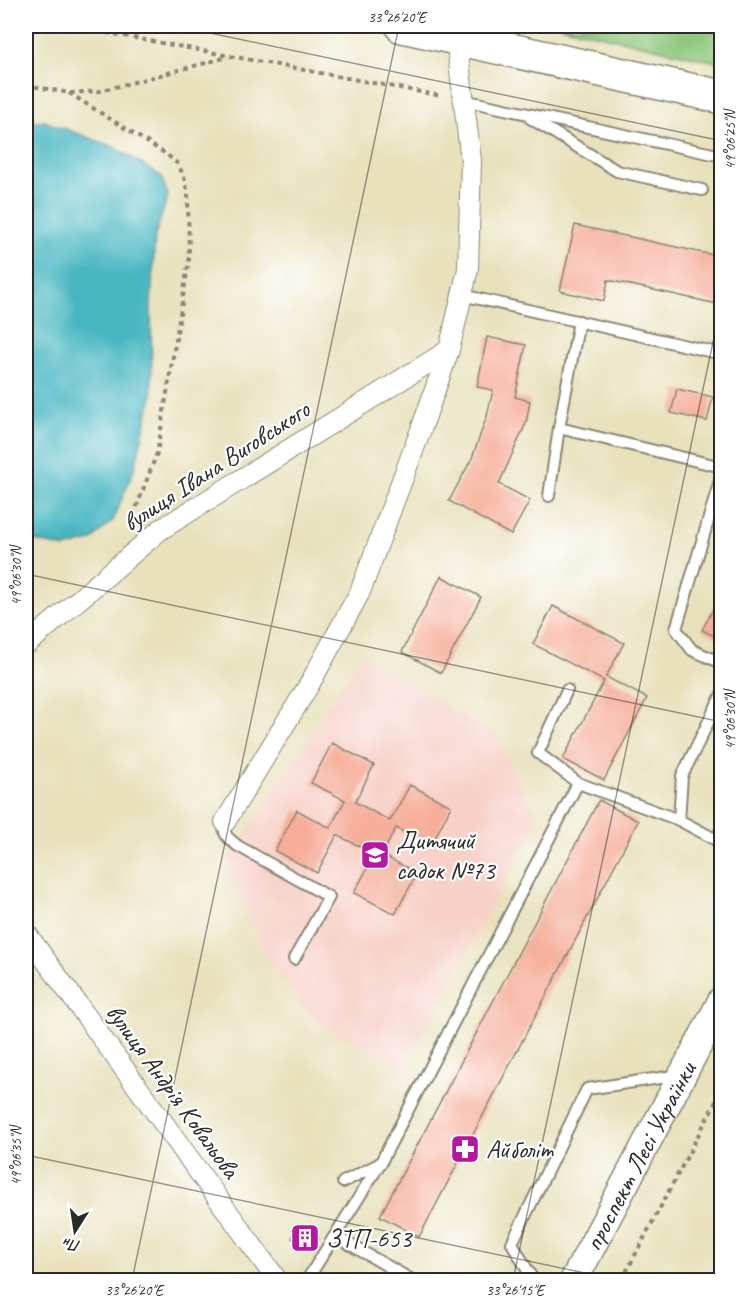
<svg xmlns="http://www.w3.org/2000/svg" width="747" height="1306" font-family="Caveat,sans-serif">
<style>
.built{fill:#f7d1c8}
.green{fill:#8ec77b;stroke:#5c7953;stroke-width:1.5}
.water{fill:#47b6c1;stroke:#397076;stroke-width:1.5}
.building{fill:#f6ae9a}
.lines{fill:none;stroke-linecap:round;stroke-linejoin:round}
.lane-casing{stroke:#8a8674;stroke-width:14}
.street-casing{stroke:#8a8674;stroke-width:22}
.secondary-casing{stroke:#8a8674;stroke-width:30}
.highway-casing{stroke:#8a8674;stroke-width:36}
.path{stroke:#8a8674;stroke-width:4;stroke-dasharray:4.5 4.5;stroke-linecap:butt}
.lane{stroke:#fff;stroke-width:10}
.street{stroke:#fff;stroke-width:20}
.secondary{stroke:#fff;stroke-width:27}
.highway{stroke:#fff;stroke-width:33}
.ticks{fill:none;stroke:#2b2b2b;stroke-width:1.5;stroke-opacity:0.45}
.labels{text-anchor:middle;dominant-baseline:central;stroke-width:4.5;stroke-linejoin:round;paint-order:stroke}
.street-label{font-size:26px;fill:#2b2b2b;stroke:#fff}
.poi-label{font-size:26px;fill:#2b2b2b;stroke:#fff;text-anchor:start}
.neatline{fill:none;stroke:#2b2b2b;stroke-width:2}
.ticks-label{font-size:15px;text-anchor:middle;fill:#2b2b2b}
</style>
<rect width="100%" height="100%" fill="#fff"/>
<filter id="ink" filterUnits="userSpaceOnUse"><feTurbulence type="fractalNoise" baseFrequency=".0167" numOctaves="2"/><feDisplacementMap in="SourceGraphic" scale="12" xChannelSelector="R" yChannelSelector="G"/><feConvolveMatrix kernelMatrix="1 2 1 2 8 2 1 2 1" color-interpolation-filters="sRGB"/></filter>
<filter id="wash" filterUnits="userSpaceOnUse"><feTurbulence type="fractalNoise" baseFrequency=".008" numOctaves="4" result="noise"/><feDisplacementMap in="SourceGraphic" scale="24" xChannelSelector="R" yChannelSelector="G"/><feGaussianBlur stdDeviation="1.35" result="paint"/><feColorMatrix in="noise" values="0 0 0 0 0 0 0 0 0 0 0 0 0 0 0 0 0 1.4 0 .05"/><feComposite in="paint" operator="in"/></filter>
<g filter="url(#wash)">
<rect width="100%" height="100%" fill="#e8e1bc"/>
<path class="built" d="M362 656 494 733 538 819 404 1068 315 1021 266 958 227 864Z"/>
<path class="green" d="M560 26H721V63Z"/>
<path class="water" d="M44 121 114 147 161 176 168 195 155 236 151 304 152 396 135 467 113 520 91 541 65 548 26 539V122Z"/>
<g id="blocks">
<g class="building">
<path d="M575 225 722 257V305L608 280 604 301 560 291Z"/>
<path d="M487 337 526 345 515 397 530 401 526 423 499 484 530 500 511 535 449 501 472 458 487 416 493 390 477 387Z"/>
<path d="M677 389 713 397 707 421 671 413Z"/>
<path d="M441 576 481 597 441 673 402 652Z"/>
<path d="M722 592V640L702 630Z"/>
<path d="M553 606 624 643 606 677 647 698 604 780 563 759 604 681 533 644Z"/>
<path d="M332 743 374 765 355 802 390 821 410 785 451 806 431 846 396 828 382 855 417 873 395 914 354 893 375 854 337 835 317 873 275 851 297 810 330 828 345 800 311 783Z"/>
<path d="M599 800 638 821 419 1237 380 1216Z"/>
<path d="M298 1227 319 1238 312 1250 292 1238Z"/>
</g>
</g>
</g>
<g filter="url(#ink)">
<use href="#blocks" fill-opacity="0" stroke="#8a8674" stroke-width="1.5"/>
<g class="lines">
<g class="lane-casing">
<g id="lane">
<path d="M463 100 722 156"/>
<path d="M530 118 617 171 702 190"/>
<path d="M462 295 722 354"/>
<path d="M559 428 722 467"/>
<path d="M722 474 676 629 692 650 722 663"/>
<path d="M549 496 559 428 579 321"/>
<path d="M722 694 682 776 679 820 722 843"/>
<path d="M578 783 679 820"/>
<path d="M225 822C222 835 229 839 238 846L329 897 294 959"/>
<path d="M716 840 722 828"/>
<path d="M343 1182 381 1163"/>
<path d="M335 1236 412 1280"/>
<path d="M307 1280 381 1162 578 783 538 753 567 690"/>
<path d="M533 1280 512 1243 587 1089 680 1075"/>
</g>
</g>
<g class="street-casing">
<g id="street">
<path d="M26 645 160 530 449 350"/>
<path d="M225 822 309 685 360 592 422 427 449 350 468 269 471 160 456 38"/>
<path d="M26 933 277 1280"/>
</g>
</g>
<g class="secondary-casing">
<g id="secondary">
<path id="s1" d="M574 1280 722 1000"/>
</g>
</g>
<g class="highway-casing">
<path id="highway" d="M402 26 722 97"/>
</g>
<g class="path">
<path d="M71 26 442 96"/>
<path d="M26 85 69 93 100 91 228 57"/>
<path d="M69 93 166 154 177 163 184 176 188 195 189 260 157 453 129 527"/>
<path d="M622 1280 722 1090"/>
</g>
<use href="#lane" class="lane"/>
<use href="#street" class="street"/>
<use href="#secondary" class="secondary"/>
<use href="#highway" class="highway"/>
</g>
</g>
<path class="ticks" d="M177 26 722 141M26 574 722 722M26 1155 618 1280M132 1280 399 26M513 1280 722 300"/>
<defs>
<g id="school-square" transform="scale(1.5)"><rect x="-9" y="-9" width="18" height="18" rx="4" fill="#b5179e" stroke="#fff"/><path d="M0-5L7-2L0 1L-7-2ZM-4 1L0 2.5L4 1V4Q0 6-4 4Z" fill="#fff"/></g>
<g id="pharmacy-square" transform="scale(1.5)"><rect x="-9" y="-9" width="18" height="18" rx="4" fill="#b5179e" stroke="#fff"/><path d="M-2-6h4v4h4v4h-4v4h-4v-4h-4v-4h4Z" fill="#fff"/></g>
<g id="building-square" transform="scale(1.5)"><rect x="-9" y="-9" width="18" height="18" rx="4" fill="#b5179e" stroke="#fff"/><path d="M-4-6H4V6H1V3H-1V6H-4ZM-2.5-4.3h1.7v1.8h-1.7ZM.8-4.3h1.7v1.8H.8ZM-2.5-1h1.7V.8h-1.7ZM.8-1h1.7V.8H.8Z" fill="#fff"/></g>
</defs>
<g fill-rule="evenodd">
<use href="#school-square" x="375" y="855"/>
<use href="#pharmacy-square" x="465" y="1149"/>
<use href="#building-square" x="305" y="1238"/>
</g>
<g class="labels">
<g class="street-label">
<text transform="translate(216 466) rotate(-33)">вулиця Івана Виговського</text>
<text transform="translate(173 1091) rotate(54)">вулиця Андрія Ковальова</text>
<text stroke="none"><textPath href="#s1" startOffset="140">проспект Лесі Українки</textPath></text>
</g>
<g class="poi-label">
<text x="396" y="840">Дитячий<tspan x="396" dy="30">садок №73</tspan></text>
<text x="486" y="1149">Айболіт</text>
<text x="326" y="1238">ЗТП-653</text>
</g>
</g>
<rect width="747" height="1306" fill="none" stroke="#fff" stroke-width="66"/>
<g transform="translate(75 1231) rotate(192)" stroke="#ffffff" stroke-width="4.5" paint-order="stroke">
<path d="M0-4.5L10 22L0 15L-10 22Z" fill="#2b2b2b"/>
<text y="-9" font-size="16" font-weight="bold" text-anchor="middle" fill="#2b2b2b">Пн</text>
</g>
<rect x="33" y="33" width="681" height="1240" class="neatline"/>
<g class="ticks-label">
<text x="397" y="22">33°26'20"E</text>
<text transform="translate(730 140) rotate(-90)" y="5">49°06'25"N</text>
<text transform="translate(16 576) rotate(-90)" y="5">49°06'30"N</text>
<text transform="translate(730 720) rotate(-90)" y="5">49°06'30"N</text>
<text transform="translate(16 1156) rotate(-90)" y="5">49°06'35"N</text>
<text x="134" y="1295">33°26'20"E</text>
<text x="515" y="1295">33°26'15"E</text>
</g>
</svg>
